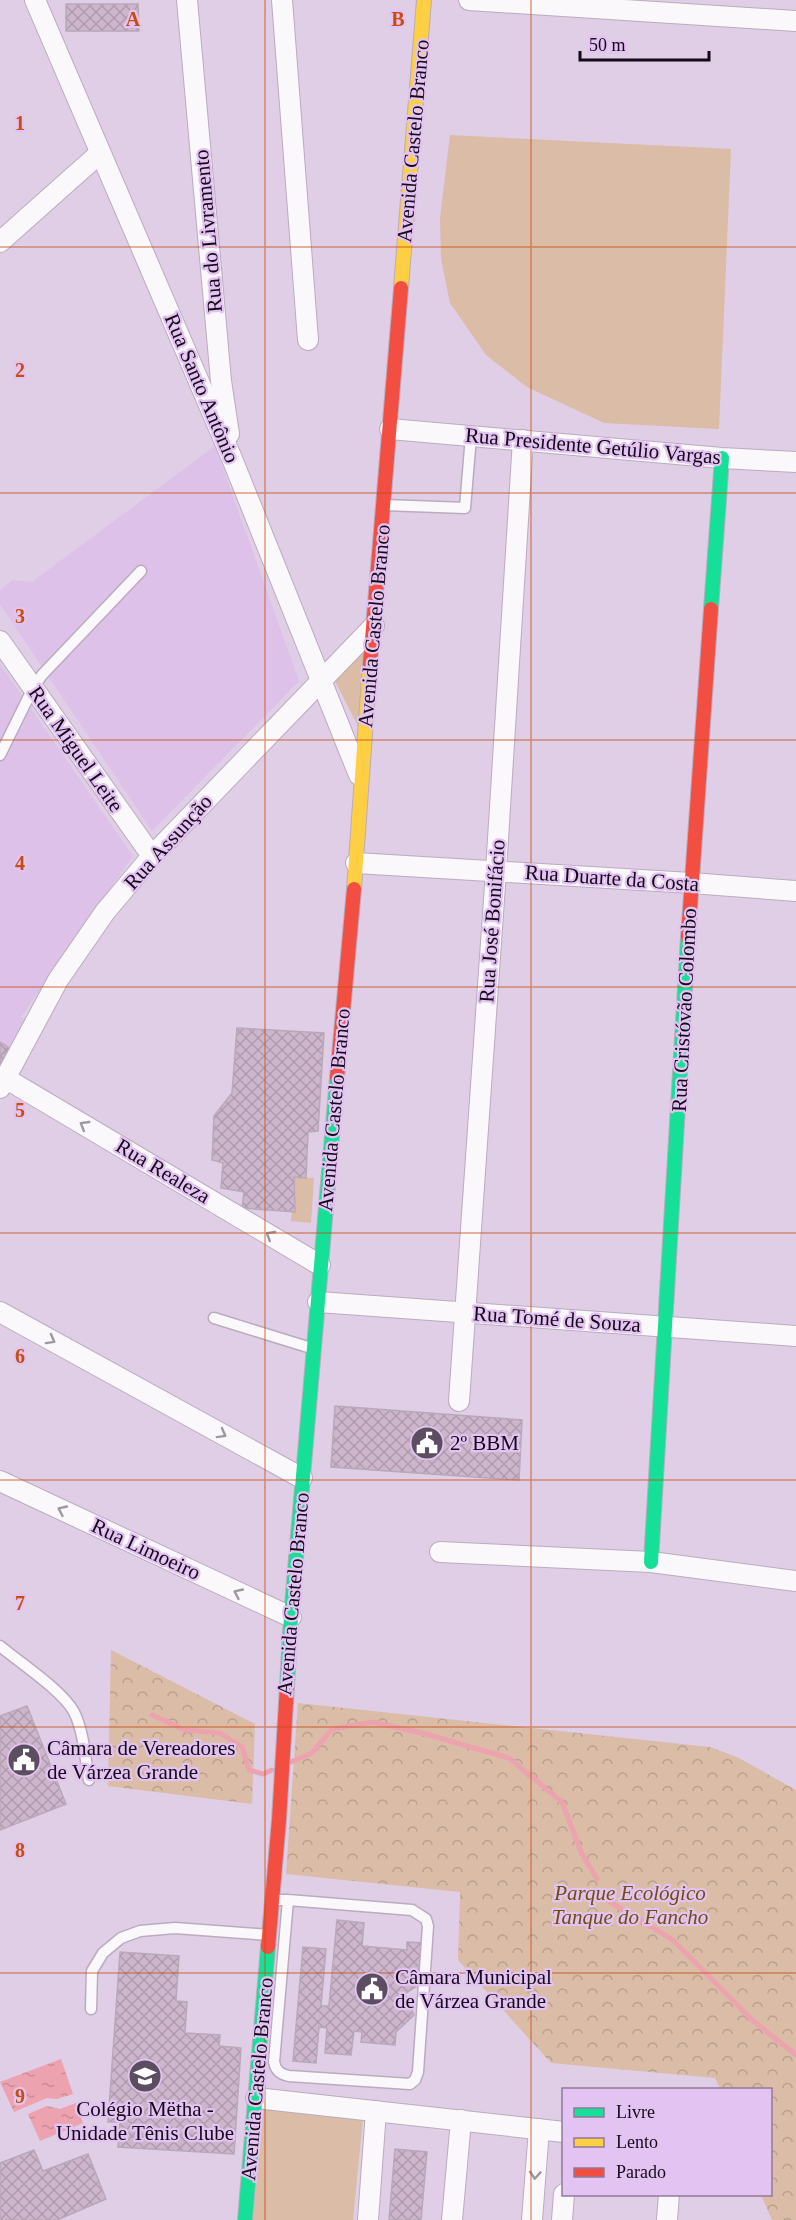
<svg xmlns="http://www.w3.org/2000/svg" width="796" height="2220" font-family="Georgia,serif">
<style>
.built{fill:#ddc1e8}
.forest{fill:url(#forest-crowns)}
.green{fill:#dabca7}
.water{fill:url(#water-ripples)}
.lines{fill:none;stroke-linecap:round;stroke-linejoin:round}
.stream{stroke:#eca3af;stroke-width:5}
.building{fill:url(#building-cross-hatch);stroke:#b8a8b9;stroke-width:1.5}
.lane-casing{stroke:#baacbe;stroke-width:13}
.street-casing{stroke:#baacbe;stroke-width:22}
.fast-casing{stroke:#baacbe;stroke-width:16}
.slow-casing{stroke:#baacbe;stroke-width:16}
.jam-casing{stroke:#baacbe;stroke-width:16}
.lane{stroke:#faf8fb;stroke-width:10}
.street{stroke:#faf8fb;stroke-width:20}
.fast{stroke:#16e098;stroke-width:14}
.slow{stroke:#ffcf43;stroke-width:14}
.jam{stroke:#f24e42;stroke-width:14}
.oneway{stroke:#9e98a1}
.grid{fill:none;stroke:#c84d0e;stroke-width:1.5;stroke-opacity:0.55}
.labels{text-anchor:middle;dominant-baseline:central;stroke-width:4.5;stroke-linejoin:round;paint-order:stroke}
.street-label{font-size:21px;fill:#150919;stroke:#e3c3f1}
.poi-label{font-size:21px;fill:#150919;stroke:#e3c3f1;text-anchor:start}
.park-label{font-size:21px;font-style:italic;fill:#714d0d;stroke:#e3c3f1}
.grid-label{font-size:20px;text-anchor:middle;font-weight:bold;fill:#c84d0e;stroke:#e3c3f1;stroke-width:4.5;stroke-linejoin:round;paint-order:stroke}
</style>
<defs>
<pattern id="forest-crowns" width="20" height="18" patternUnits="userSpaceOnUse" patternTransform="scale(1.5)"><rect width="20" height="18" fill="#dabca7"/><path d="M2 6a3 3 0 1 1 6 0M12 15a3 3 0 1 1 6 0" fill="none" stroke="#baa08f"/></pattern>
<pattern id="water-ripples" width="26" height="14" patternUnits="userSpaceOnUse" patternTransform="scale(1.5)"><rect width="26" height="14" fill="#eca3af"/><path d="M2 4q2-2 4 0t4 0M15 11q2-2 4 0t4 0" fill="none" stroke="#ca8b96"/></pattern>
<pattern id="building-cross-hatch" width="8" height="8" patternUnits="userSpaceOnUse" patternTransform="scale(1.5)"><rect width="8" height="8" fill="#cdb6cc"/><path d="M0 0l8 8M0 8l8-8" fill="none" stroke="#af9baf"/></pattern>
</defs>
<rect width="100%" height="100%" fill="#dfcee6"/>
<g class="built">
<path d="M215 446 299 681 152 831 0 604V590L13 580 32 582Z"/>
<path d="M0 664 133 856 21 1017 28 1021 0 1074Z"/>
</g>
<g class="forest">
<path d="M111 1650 255 1724 252 1804 108 1786Z"/>
<path d="M298 1703 710 1747 737 1757 796 1790V2220H772L761 2195 770 2194V2090L720 2089 715 2078 551 2063 458 1960 460 1892 286 1874Z"/>
</g>
<g class="green">
<path d="M450 135 731 149 719 429 604 423 527 387 486 355 450 303 441 259 440 218Z"/>
<path d="M364 650 359 728 335 681Z"/>
<path d="M294 1177 314 1178 311 1223 291 1221Z"/>
<path d="M263 2108 363 2118 353 2220H253Z"/>
</g>
<g class="water">
<path d="M61 2059 73 2094 57 2099 47 2098 14 2112 0 2082Z"/>
<path d="M76 2103 83 2123 40 2141 28 2114 47 2106 60 2109Z"/>
</g>
<g class="lines">
<g class="stream">
<path d="M152 1715 185 1730 220 1733 242 1747 249 1770 263 1774 272 1770"/>
<path d="M291 1762 312 1753 332 1729 373 1722 426 1734 509 1758 562 1802 581 1852 597 1879"/>
<path d="M610 1902 673 1940 751 2019 796 2055"/>
</g>
</g>
<g class="building">
<path d="M66 4H138L139 31H66Z"/>
<path d="M237 1028 324 1033 318 1131 308 1132 306 1178 294 1177 295 1212 242 1208 244 1192 221 1188 223 1163 212 1160 214 1116 232 1093Z"/>
<path d="M0 1042 9 1048 0 1064Z"/>
<path d="M335 1406 522 1420 519 1480 331 1467Z"/>
<path d="M27 1706 66 1804 0 1830V1716Z"/>
<path d="M337 1920 364 1923 362 1946 407 1950V1942L425 1943 421 1983 405 1994 414 2015 396 2032 395 2045 361 2042 362 2032 354 2031 351 2055 325 2053 327 2028 319 2027 316 2063 293 2061 303 1947 326 1949 321 2006H329Z"/>
<path d="M120 1952 179 1956 176 2001 187 2002 185 2033 220 2035 219 2046 241 2048 234 2154 118 2147 120 2122H108Z"/>
<path d="M395 2149 427 2152 421 2220H389Z"/>
<path d="M34 2150 43 2171 88 2154 106 2199 57 2220H0V2163Z"/>
</g>
<g class="lines">
<g class="lane-casing">
<g id="lane">
<path d="M384 505 465 508 471 436"/>
<path d="M0 755 33 688 42 675 141 571"/>
<path d="M214 1318 311 1348"/>
<path d="M0 1646C19 1662 63 1691 74 1712 84 1732 85 1758 89 1780"/>
<path d="M275 1900H288L412 1910 426 1919 428 1926 418 2072 415 2080 410 2084 289 2076C280 2074 276 2071 274 2062L288 1900"/>
<path d="M91 2009 92 1971 103 1953 121 1938 140 1931 175 1928 269 1935"/>
</g>
</g>
<g class="street-casing">
<g id="street">
<path d="M35 0 233 461 359 775"/>
<path d="M187 0 221 381 229 434"/>
<path d="M282 0 308 340"/>
<path d="M469 0 796 21"/>
<path d="M0 242 100 153"/>
<path d="M390 429 722 458 796 462"/>
<path d="M0 641 152 856"/>
<path d="M356 863 691 883 796 891"/>
<path d="M5 1078 320 1265"/>
<path d="M0 1088 58 980 105 912 152 856 374 626"/>
<path d="M318 1302 796 1336"/>
<path d="M0 1312 302 1478"/>
<path d="M459 1401 496 871 523 440"/>
<path d="M0 1481 291 1617"/>
<path d="M440 1552 651 1562 796 1581"/>
<path d="M256 2098 564 2132"/>
<path d="M368 2220 376 2111"/>
<path d="M452 2220 461 2120"/>
<path d="M532 2220 539 2129"/>
<path d="M562 2220 564 2194"/>
<path d="M667 2220 669 2194"/>
</g>
</g>
<g class="fast-casing">
<g id="fast">
<path d="M711 609 722 458"/>
<path d="M651 1562 688 937"/>
<path d="M287 1686 291 1617 337 1078"/>
<path d="M245 2220 268 1947"/>
</g>
</g>
<g class="slow-casing">
<g id="slow">
<path d="M401 288 424 0"/>
<path d="M354 889 370 664"/>
</g>
</g>
<g class="jam-casing">
<g id="jam">
<path d="M370 664 401 288"/>
<path d="M688 937 711 609"/>
<path d="M337 1078 354 889"/>
<path d="M268 1947 279 1820 287 1686"/>
</g>
</g>
<use href="#lane" class="lane"/>
<use href="#street" class="street"/>
<use href="#fast" class="fast"/>
<use href="#slow" class="slow"/>
<use href="#jam" class="jam"/>
</g>
<defs><path id="oneway-chevron" d="M-2-3.5L2.5 0L-2 3.5" fill="none" stroke-width="1.6" stroke-linecap="round" stroke-linejoin="round" transform="scale(1.5)"/></defs>
<g class="oneway">
<use href="#oneway-chevron" transform="translate(84 1125) rotate(-149)"/>
<use href="#oneway-chevron" transform="translate(270 1235) rotate(-149)"/>
<use href="#oneway-chevron" transform="translate(51 1340) rotate(29)"/>
<use href="#oneway-chevron" transform="translate(222 1434) rotate(29)"/>
<use href="#oneway-chevron" transform="translate(62 1510) rotate(-155)"/>
<use href="#oneway-chevron" transform="translate(238 1593) rotate(-155)"/>
<use href="#oneway-chevron" transform="translate(535 2175) rotate(94)"/>
</g>
<path class="grid" d="M265 0V2220M531 0V2220M0 247H796M0 493H796M0 740H796M0 987H796M0 1233H796M0 1480H796M0 1727H796M0 1973H796"/>
<defs>
<g id="civic-disc" transform="scale(1.725)"><circle r="9.5" fill="#5c4e61" stroke="#e3c3f1"/><path d="M-.6-6.5H3V-4.5H.6V-3L4-1V1h2V6H-6V1h2V-1L-.6-3ZM-1.2 2.5V6h2.4V2.5Z" fill="#fff"/></g>
<g id="school-disc" transform="scale(1.725)"><circle r="9.5" fill="#5c4e61" stroke="#e3c3f1"/><path d="M0-5L7-2L0 1L-7-2ZM-4 1L0 2.5L4 1V4Q0 6-4 4Z" fill="#fff"/></g>
</defs>
<g fill-rule="evenodd">
<use href="#civic-disc" x="427" y="1443"/>
<use href="#civic-disc" x="24" y="1760"/>
<use href="#civic-disc" x="372" y="1989"/>
<use href="#school-disc" x="145" y="2076"/>
</g>
<g class="labels">
<g class="street-label">
<text transform="translate(413 141) rotate(-85)">Avenida Castelo Branco</text>
<text transform="translate(208 231) rotate(-95)">Rua do Livramento</text>
<text transform="translate(202 388) rotate(67)">Rua Santo Antônio</text>
<text transform="translate(593 446) rotate(5)">Rua Presidente Getúlio Vargas</text>
<text transform="translate(374 626) rotate(-85)">Avenida Castelo Branco</text>
<text transform="translate(76 749) rotate(55)">Rua Miguel Leite</text>
<text transform="translate(168 842) rotate(-48)">Rua Assunção</text>
<text transform="translate(612 878) rotate(4)">Rua Duarte da Costa</text>
<text transform="translate(492 921) rotate(-86)">Rua José Bonifácio</text>
<text transform="translate(684 1010) rotate(-87)">Rua Cristóvão Colombo</text>
<text transform="translate(334 1110) rotate(-85)">Avenida Castelo Branco</text>
<text transform="translate(163 1171) rotate(31)">Rua Realeza</text>
<text transform="translate(557 1319) rotate(4)">Rua Tomé de Souza</text>
<text transform="translate(146 1549) rotate(25)">Rua Limoeiro</text>
<text transform="translate(293 1594) rotate(-85)">Avenida Castelo Branco</text>
<text transform="translate(257 2079) rotate(-85)">Avenida Castelo Branco</text>
</g>
<g class="poi-label">
<text x="450" y="1443">2º BBM</text>
<text x="47" y="1748">Câmara de Vereadores<tspan x="47" dy="24">de Várzea Grande</tspan></text>
<text x="395" y="1977">Câmara Municipal<tspan x="395" dy="24">de Várzea Grande</tspan></text>
<text x="145" y="2109" text-anchor="middle">Colégio Mëtha -<tspan x="145" dy="24">Unidade Tênis Clube</tspan></text>
</g>
<g class="park-label">
<text x="630" y="1893">Parque Ecológico<tspan x="630" dy="24">Tanque do Fancho</tspan></text>
</g>
</g>
<g class="grid-label">
<text x="133" y="26">A</text>
<text x="398" y="26">B</text>
<text x="20" y="130">1</text>
<text x="20" y="377">2</text>
<text x="20" y="623">3</text>
<text x="20" y="870">4</text>
<text x="20" y="1117">5</text>
<text x="20" y="1363">6</text>
<text x="20" y="1610">7</text>
<text x="20" y="1857">8</text>
<text x="20" y="2103">9</text>
</g>
<rect x="562" y="2088" width="210" height="108" fill="#e3c3f1" stroke="#91799b" stroke-width="1.5"/>
<rect x="574" y="2108" width="30" height="9" fill="#16e098" stroke="#91799b" stroke-width="1.5"/>
<text x="616" y="2118" font-size="18" fill="#150919">Livre</text>
<rect x="574" y="2138" width="30" height="9" fill="#ffcf43" stroke="#91799b" stroke-width="1.5"/>
<text x="616" y="2148" font-size="18" fill="#150919">Lento</text>
<rect x="574" y="2168" width="30" height="9" fill="#f24e42" stroke="#91799b" stroke-width="1.5"/>
<text x="616" y="2178" font-size="18" fill="#150919">Parado</text>
<path d="M580 51v9h129v-9" fill="none" stroke="#150919" stroke-width="3"/>
<text x="589" y="51" font-size="18" fill="#150919" stroke="#e3c3f1" stroke-width="4.5" paint-order="stroke">50 m</text>
</svg>
